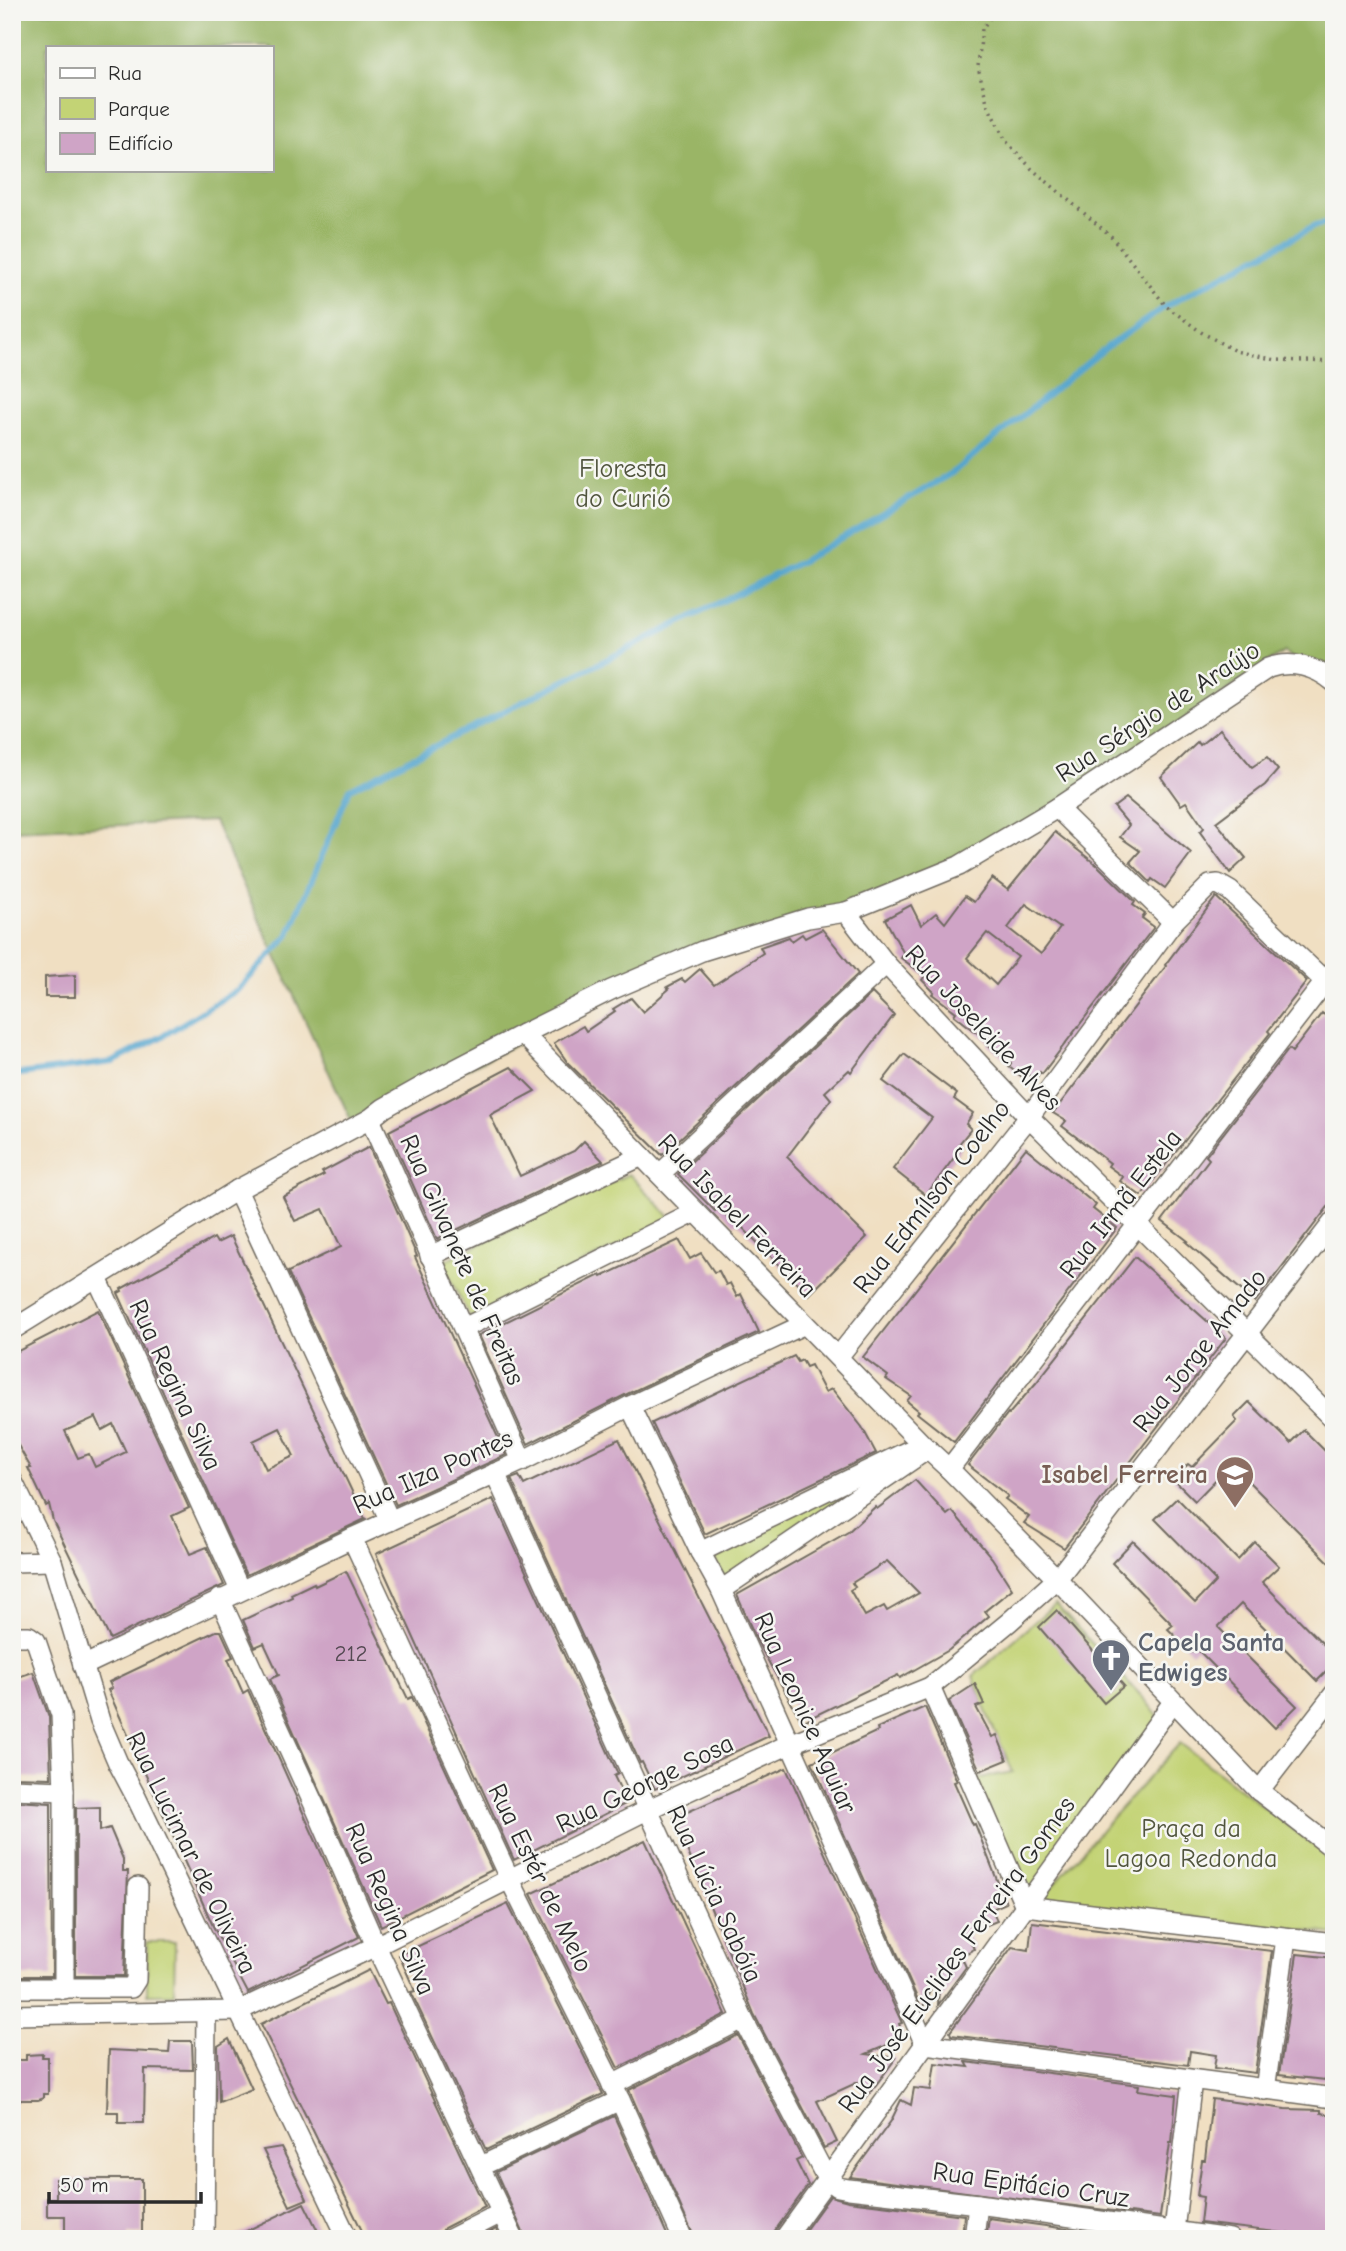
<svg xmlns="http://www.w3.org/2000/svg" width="1346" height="2251" font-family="'Comic Neue',sans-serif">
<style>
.green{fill:#c3d375;stroke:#777f50;stroke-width:2}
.forest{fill:#9ab566;stroke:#627048;stroke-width:2;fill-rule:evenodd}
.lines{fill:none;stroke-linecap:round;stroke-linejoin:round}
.stream{stroke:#52a4cd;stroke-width:6}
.building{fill:#cfa4c6;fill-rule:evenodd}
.minor-casing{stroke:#706a60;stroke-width:22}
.path{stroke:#706a60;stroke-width:3.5;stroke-dasharray:2 5;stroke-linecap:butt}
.minor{stroke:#fff;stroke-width:19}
.labels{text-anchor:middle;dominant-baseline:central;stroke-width:5;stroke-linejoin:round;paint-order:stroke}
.number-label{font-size:23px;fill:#544952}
.park-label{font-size:26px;fill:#51553e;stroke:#f6f6f2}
.street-label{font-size:26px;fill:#2b2b2b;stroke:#f6f6f2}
.education-label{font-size:26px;font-weight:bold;fill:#785e54;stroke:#f6f6f2;text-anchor:end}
.worship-label{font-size:26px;font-weight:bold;fill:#5b616d;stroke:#f6f6f2;text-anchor:start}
</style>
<rect width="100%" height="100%" fill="#f6f6f2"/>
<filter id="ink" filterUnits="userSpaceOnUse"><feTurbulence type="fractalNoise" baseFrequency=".0143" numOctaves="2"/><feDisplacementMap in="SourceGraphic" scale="14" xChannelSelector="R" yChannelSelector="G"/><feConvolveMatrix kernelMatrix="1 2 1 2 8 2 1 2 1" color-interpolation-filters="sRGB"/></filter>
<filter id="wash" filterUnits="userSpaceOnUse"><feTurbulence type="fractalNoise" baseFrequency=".00686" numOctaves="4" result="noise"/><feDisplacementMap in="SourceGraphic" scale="28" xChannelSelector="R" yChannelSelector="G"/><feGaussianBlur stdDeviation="1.57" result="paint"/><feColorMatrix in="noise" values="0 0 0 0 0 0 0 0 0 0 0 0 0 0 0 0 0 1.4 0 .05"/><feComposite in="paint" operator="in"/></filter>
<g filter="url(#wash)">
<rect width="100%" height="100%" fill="#f0dfc2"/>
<g class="green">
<path d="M629 1174 673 1220 470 1318 442 1262Z"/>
<path d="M892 1465 725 1579 712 1552Z"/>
<path d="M1055 1604 1146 1701 1164 1724 1027 1894 975 1779 1013 1772 987 1714 973 1676Z"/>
<path d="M1180 1743 1312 1844 1334 1858V1934L1041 1900 1106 1824Z"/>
<path d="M147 1942H175L174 1994H147Z"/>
</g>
<path class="forest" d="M12 12H1334V692L1284 652 1018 833 832 926 712 948 353 1125 214 821 12 830ZM47 47H271V170H47Z"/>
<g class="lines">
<path class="stream" d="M12 1075 113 1062 161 1037 239 989 288 936 350 789 802 561 952 473 1107 347 1166 306 1315 226 1334 222"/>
</g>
<g id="blocks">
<g class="building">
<path d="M1220 729 1252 767 1267 757 1278 770 1265 785 1216 822 1246 858 1230 873 1200 832 1204 828 1186 802 1181 805 1161 777 1198 742 1200 745Z"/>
<path d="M1126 798 1191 853 1165 888 1152 879 1150 882 1130 862 1140 851 1120 837 1129 825 1114 807Z"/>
<path d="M1055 832 1098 866 1135 902 1133 905 1145 914 1142 918 1154 927 1042 1074 1040 1072 1035 1080 1024 1072 1021 1076 1009 1067 1011 1063 987 1045 989 1042 954 1015 956 1012 932 994 934 992 922 980 925 976 901 958 904 954 885 919 911 905 921 925 936 913 945 923 965 896 974 902 992 878 1008 890ZM1026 904 1060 928 1041 954 1008 928ZM987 933 1018 957 996 985 967 958Z"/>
<path d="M1216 897 1307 981 1268 1031 1270 1033 1141 1196 1120 1181 1123 1177 1108 1166 1110 1163 1062 1126 1066 1121 1053 1113 1166 966 1165 965Z"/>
<path d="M822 929 858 974 662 1155 568 1063 554 1043 583 1026 586 1031 615 1011 613 1009 631 998 643 1012 669 989 667 987 682 979 685 982 700 969 714 985 763 953 760 947 789 937 792 941 802 934 805 938Z"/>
<path d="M75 975V997H45V977Z"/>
<path d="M872 993 894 1015 851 1072 849 1070 825 1092 831 1099 787 1157 867 1237 809 1295 737 1222 735 1225 718 1208 715 1211 678 1174Z"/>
<path d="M1322 1013 1334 1022V1199L1255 1302 1186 1242 1188 1241 1162 1221 1209 1159 1206 1156 1289 1049 1292 1052Z"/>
<path d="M904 1054 957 1094 954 1099 973 1113 966 1124 971 1129 959 1144 962 1147 926 1195 893 1169 932 1118 883 1081Z"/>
<path d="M511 1067 535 1091 490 1115 520 1176 574 1151 584 1141 603 1161 437 1239 389 1131Z"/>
<path d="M369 1147 417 1256 415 1257 506 1455 396 1505 288 1272 341 1247 323 1209 295 1221 283 1197 324 1175 322 1172Z"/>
<path d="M1026 1148 1096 1205 1093 1209 1117 1228 954 1442 917 1413 919 1411 907 1401 911 1396 886 1379 888 1376 863 1357Z"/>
<path d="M231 1236 365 1519 246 1575 118 1293 122 1291 121 1289 214 1238 217 1243ZM280 1428 294 1456 266 1469 253 1441Z"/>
<path d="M679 1240 690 1259 701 1253 714 1272 719 1271 726 1285 730 1283 737 1297 741 1294 759 1332 625 1395 528 1444 479 1335 600 1275 601 1277Z"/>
<path d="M1135 1257 1226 1338 1064 1548 1024 1523 1029 1517 1005 1499 1008 1496 968 1465 1008 1413 1009 1414 1036 1383Z"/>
<path d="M98 1310 189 1508 172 1516 190 1554 207 1547 224 1585 110 1639 53 1521 49 1504 46 1506 28 1468H31L12 1435V1354ZM96 1417 102 1430 113 1424 126 1452 95 1467 89 1454 78 1458 65 1431Z"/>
<path d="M794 1356 798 1362 802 1360 806 1367 811 1365 825 1392 832 1389 862 1427 876 1453 705 1534 652 1423Z"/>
<path d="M1249 1402 1291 1443 1304 1430 1334 1460V1567L1231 1464 1195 1501 1173 1479 1188 1464 1192 1467 1237 1421 1234 1417Z"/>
<path d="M619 1439 769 1736 655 1789 642 1762 640 1763 511 1479 519 1476 524 1485Z"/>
<path d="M915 1480 947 1515 952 1511 992 1558 1012 1589 985 1611 989 1616 949 1650 900 1678 898 1675 802 1722 757 1641 737 1595 848 1532 875 1507 877 1509ZM887 1561 919 1593 887 1611 884 1606 865 1616 850 1590 855 1587 852 1583Z"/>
<path d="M1177 1498 1238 1560 1255 1542 1279 1566 1262 1582 1334 1655V1664L1317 1681 1241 1604 1218 1627 1297 1706 1275 1728 1196 1648 1192 1652 1168 1629 1173 1625 1112 1563 1133 1541 1195 1603 1216 1581 1155 1519Z"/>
<path d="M493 1499 618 1774 614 1776 627 1803 514 1860 376 1554Z"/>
<path d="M346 1571 408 1699 412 1697 492 1870 381 1926 270 1679 279 1675 264 1643 255 1647 243 1620 292 1597 291 1594 314 1583 315 1586Z"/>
<path d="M1057 1610 1124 1686 1104 1703 1039 1627Z"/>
<path d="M216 1631H221L233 1657 228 1659 243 1693 248 1690 359 1937 248 1993 213 1926 108 1690 112 1688 109 1682Z"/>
<path d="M33 1672 49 1717 51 1778 12 1777V1679Z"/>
<path d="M975 1684 984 1704 976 1707 992 1737 997 1735 1007 1760 980 1771 949 1701Z"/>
<path d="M925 1707 957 1781 954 1782 962 1800 973 1825 975 1824 1006 1903 992 1909 997 1921 967 1933 974 1949 961 1956 966 1967 938 2005 940 1968 922 2009 812 1762 878 1731 877 1728Z"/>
<path d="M786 1768 902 2023 899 2024 904 2038 866 2054 896 2058 866 2098 858 2082 817 2101 837 2142 824 2148 754 2014 674 1818Z"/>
<path d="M12 1801 51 1803 52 1976H12Z"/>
<path d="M100 1807V1831L110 1828 123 1859V1871H128L124 1976H76V1808Z"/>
<path d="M645 1840 726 2014 618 2068 531 1894Z"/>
<path d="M508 1904 603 2094 486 2150 411 1992 415 1991 399 1955Z"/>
<path d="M1032 1922 1272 1951 1255 2073 1214 2068 1216 2055 1190 2051 1188 2065 951 2035 950 2032 1012 1947 1029 1950Z"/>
<path d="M1297 1954 1334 1958V2081L1279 2075Z"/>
<path d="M369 1970 386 2004 389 2003 485 2207 444 2228 438 2239H366L261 2024Z"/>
<path d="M738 2035 802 2158 796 2161 808 2185 774 2232 772 2239H695L629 2090Z"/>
<path d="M229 2039 252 2089 219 2102 218 2046Z"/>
<path d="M170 2041H192L193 2070 145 2069 144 2123H118V2112H107L109 2050 169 2053Z"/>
<path d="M43 2054 42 2057H48V2094H43V2098L38 2100H12V2060H26V2055Z"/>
<path d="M966 2062 1139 2085 1138 2090 1176 2095 1172 2143H1170L1160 2217 850 2177 891 2121 901 2100 911 2105 914 2088 931 2090 935 2063 969 2067Z"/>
<path d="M1212 2099 1285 2109 1321 2110V2113L1334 2115V2239L1200 2223 1203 2197 1197 2196 1202 2160H1205Z"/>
<path d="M614 2116 669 2239H526L496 2172Z"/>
<path d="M281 2147 307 2199 290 2206 263 2150Z"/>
<path d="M56 2179H142V2234H128V2239H76V2233H65V2216H47V2198H56Z"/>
<path d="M830 2196 848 2201 964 2215 962 2239H799Z"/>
<path d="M304 2203 322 2239H230Z"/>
<path d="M989 2218 1139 2239H986Z"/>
<path d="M496 2229 500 2239H477Z"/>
</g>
</g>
</g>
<g filter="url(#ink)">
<use href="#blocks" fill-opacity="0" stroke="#706a60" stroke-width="2"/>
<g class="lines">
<g class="minor-casing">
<g id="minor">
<path d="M1057 808 1173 922"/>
<path d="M846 912 886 964 1029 1117 1334 1420"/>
<path d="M523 1034 922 1444 949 1469 1057 1579 1259 1791 1334 1849"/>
<path d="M370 1119 522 1461"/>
<path d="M660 1174 886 964"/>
<path d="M237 1190 390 1521"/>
<path d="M430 1256 642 1156"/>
<path d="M97 1278 240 1590"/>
<path d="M464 1328 696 1212"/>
<path d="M12 1330 237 1190 370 1119 384 1108 423 1086 523 1034 611 990 702 951 808 918 846 912 959 866 1057 808 1268 668C1291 660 1315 666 1334 682"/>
<path d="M838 1357 1029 1117 1173 922 1210 885 1218 884 1230 891 1334 990"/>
<path d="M630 1406 700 1552 721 1590 925 2044 1334 2098"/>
<path d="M949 1469 1334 970"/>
<path d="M495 1473 743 2019 827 2179 838 2187 849 2189 978 2204 1230 2239"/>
<path d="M12 1480 52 1561 100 1721 118 1763 137 1799 348 2239"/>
<path d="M352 1538 510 1880 620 2100 683 2239"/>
<path d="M700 1552 908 1451"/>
<path d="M12 1562 52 1561"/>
<path d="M721 1590 928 1449"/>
<path d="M220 1599 316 1809 376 1946 514 2239"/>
<path d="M12 1636H29L36 1641 61 1715 64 1791V1989"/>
<path d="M83 1666 352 1538 522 1461 630 1406 805 1324"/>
<path d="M930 1687 1025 1906 1334 1943"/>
<path d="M12 1789 64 1791"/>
<path d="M1259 1791 1334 1694"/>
<path d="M12 1988H131L136 1980 138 1887"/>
<path d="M12 2015 238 2011 376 1946 647 1810 790 1744 930 1687 1009 1622 1057 1579 1334 1221"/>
<path d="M612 2085 743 2019"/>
<path d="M1265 2090 1286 1938"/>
<path d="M481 2166 620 2100"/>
<path d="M204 2239 206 2013"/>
<path d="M450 2239 501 2213"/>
<path d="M784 2239 1173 1702"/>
<path d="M974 2239 978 2204"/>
<path d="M1173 2239 1192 2080"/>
</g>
</g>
<path class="path" d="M994 12 982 29 978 67 988 106 1006 141 1032 169 1112 237 1166 306 1201 332 1235 351 1276 360 1334 362"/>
<use href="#minor" class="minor"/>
</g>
</g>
<defs>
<g id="school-pin" transform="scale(2.0125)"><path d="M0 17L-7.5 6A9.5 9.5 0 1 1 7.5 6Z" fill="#8d6e63" stroke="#f6f6f2"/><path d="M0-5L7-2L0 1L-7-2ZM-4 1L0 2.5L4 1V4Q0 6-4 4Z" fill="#fff"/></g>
<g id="church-pin" transform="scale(2.0125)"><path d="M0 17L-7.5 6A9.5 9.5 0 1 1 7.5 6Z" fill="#6b7280" stroke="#f6f6f2"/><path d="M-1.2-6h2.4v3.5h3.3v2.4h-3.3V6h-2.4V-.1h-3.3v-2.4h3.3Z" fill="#fff"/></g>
</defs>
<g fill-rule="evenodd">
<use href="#school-pin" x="1235" y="1475"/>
<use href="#church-pin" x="1111" y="1658"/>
</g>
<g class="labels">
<g class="number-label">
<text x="351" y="1653">212</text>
</g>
<g class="park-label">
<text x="623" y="469">Floresta<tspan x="623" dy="30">do Curió</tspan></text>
<text x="1191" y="1829">Praça da<tspan x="1191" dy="30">Lagoa Redonda</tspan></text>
</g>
<g class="street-label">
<text transform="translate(1158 712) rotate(-33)">Rua Sérgio de Araújo</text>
<text transform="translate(983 1028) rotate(47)">Rua Joseleide Alves</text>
<text transform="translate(932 1197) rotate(-52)">Rua Edmílson Coelho</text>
<text transform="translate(1121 1204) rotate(-52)">Rua Irmã Estela</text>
<text transform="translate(737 1216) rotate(46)">Rua Isabel Ferreira</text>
<text transform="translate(462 1260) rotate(66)">Rua Gilvanete de Freitas</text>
<text transform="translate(1200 1351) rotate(-52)">Rua Jorge Amado</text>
<text transform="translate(175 1385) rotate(65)">Rua Regina Silva</text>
<text transform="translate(433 1472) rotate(-24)">Rua Ilza Pontes</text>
<text transform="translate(805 1713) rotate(66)">Rua Leonice Aguiar</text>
<text transform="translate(645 1784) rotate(-26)">Rua George Sosa</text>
<text transform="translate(191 1853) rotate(64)">Rua Lucimar de Oliveira</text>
<text transform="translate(540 1878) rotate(64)">Rua Estér de Melo</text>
<text transform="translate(714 1894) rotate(65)">Rua Lúcia Sabóia</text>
<text transform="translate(390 1909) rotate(66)">Rua Regina Silva</text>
<text transform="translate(957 1955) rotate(-54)">Rua José Euclides Ferreira Gomes</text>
<text transform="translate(1031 2185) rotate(8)">Rua Epitácio Cruz</text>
</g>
<g class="education-label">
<text x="1208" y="1475">Isabel Ferreira</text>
</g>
<g class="worship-label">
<text x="1138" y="1643">Capela Santa<tspan x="1138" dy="30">Edwiges</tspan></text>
</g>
</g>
<rect width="1346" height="2251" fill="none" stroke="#f6f6f2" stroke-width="42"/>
<rect x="46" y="46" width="228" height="126" fill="#f6f6f2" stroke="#a5a5a2" stroke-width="2"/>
<rect x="60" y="68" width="35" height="10" fill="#ffffff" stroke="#a5a5a2" stroke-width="2"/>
<text x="108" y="80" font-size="21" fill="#2b2b2b">Rua</text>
<rect x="60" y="98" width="35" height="21" fill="#c3d375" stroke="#a5a5a2" stroke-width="2"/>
<text x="108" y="116" font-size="21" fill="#2b2b2b">Parque</text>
<rect x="60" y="133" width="35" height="21" fill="#cfa4c6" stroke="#a5a5a2" stroke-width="2"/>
<text x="108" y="150" font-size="21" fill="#2b2b2b">Edifício</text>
<path d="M49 2192v10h152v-10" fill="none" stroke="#2b2b2b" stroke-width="3.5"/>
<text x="60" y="2192" font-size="21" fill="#2b2b2b" stroke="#f6f6f2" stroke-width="5" paint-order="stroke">50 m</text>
</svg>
